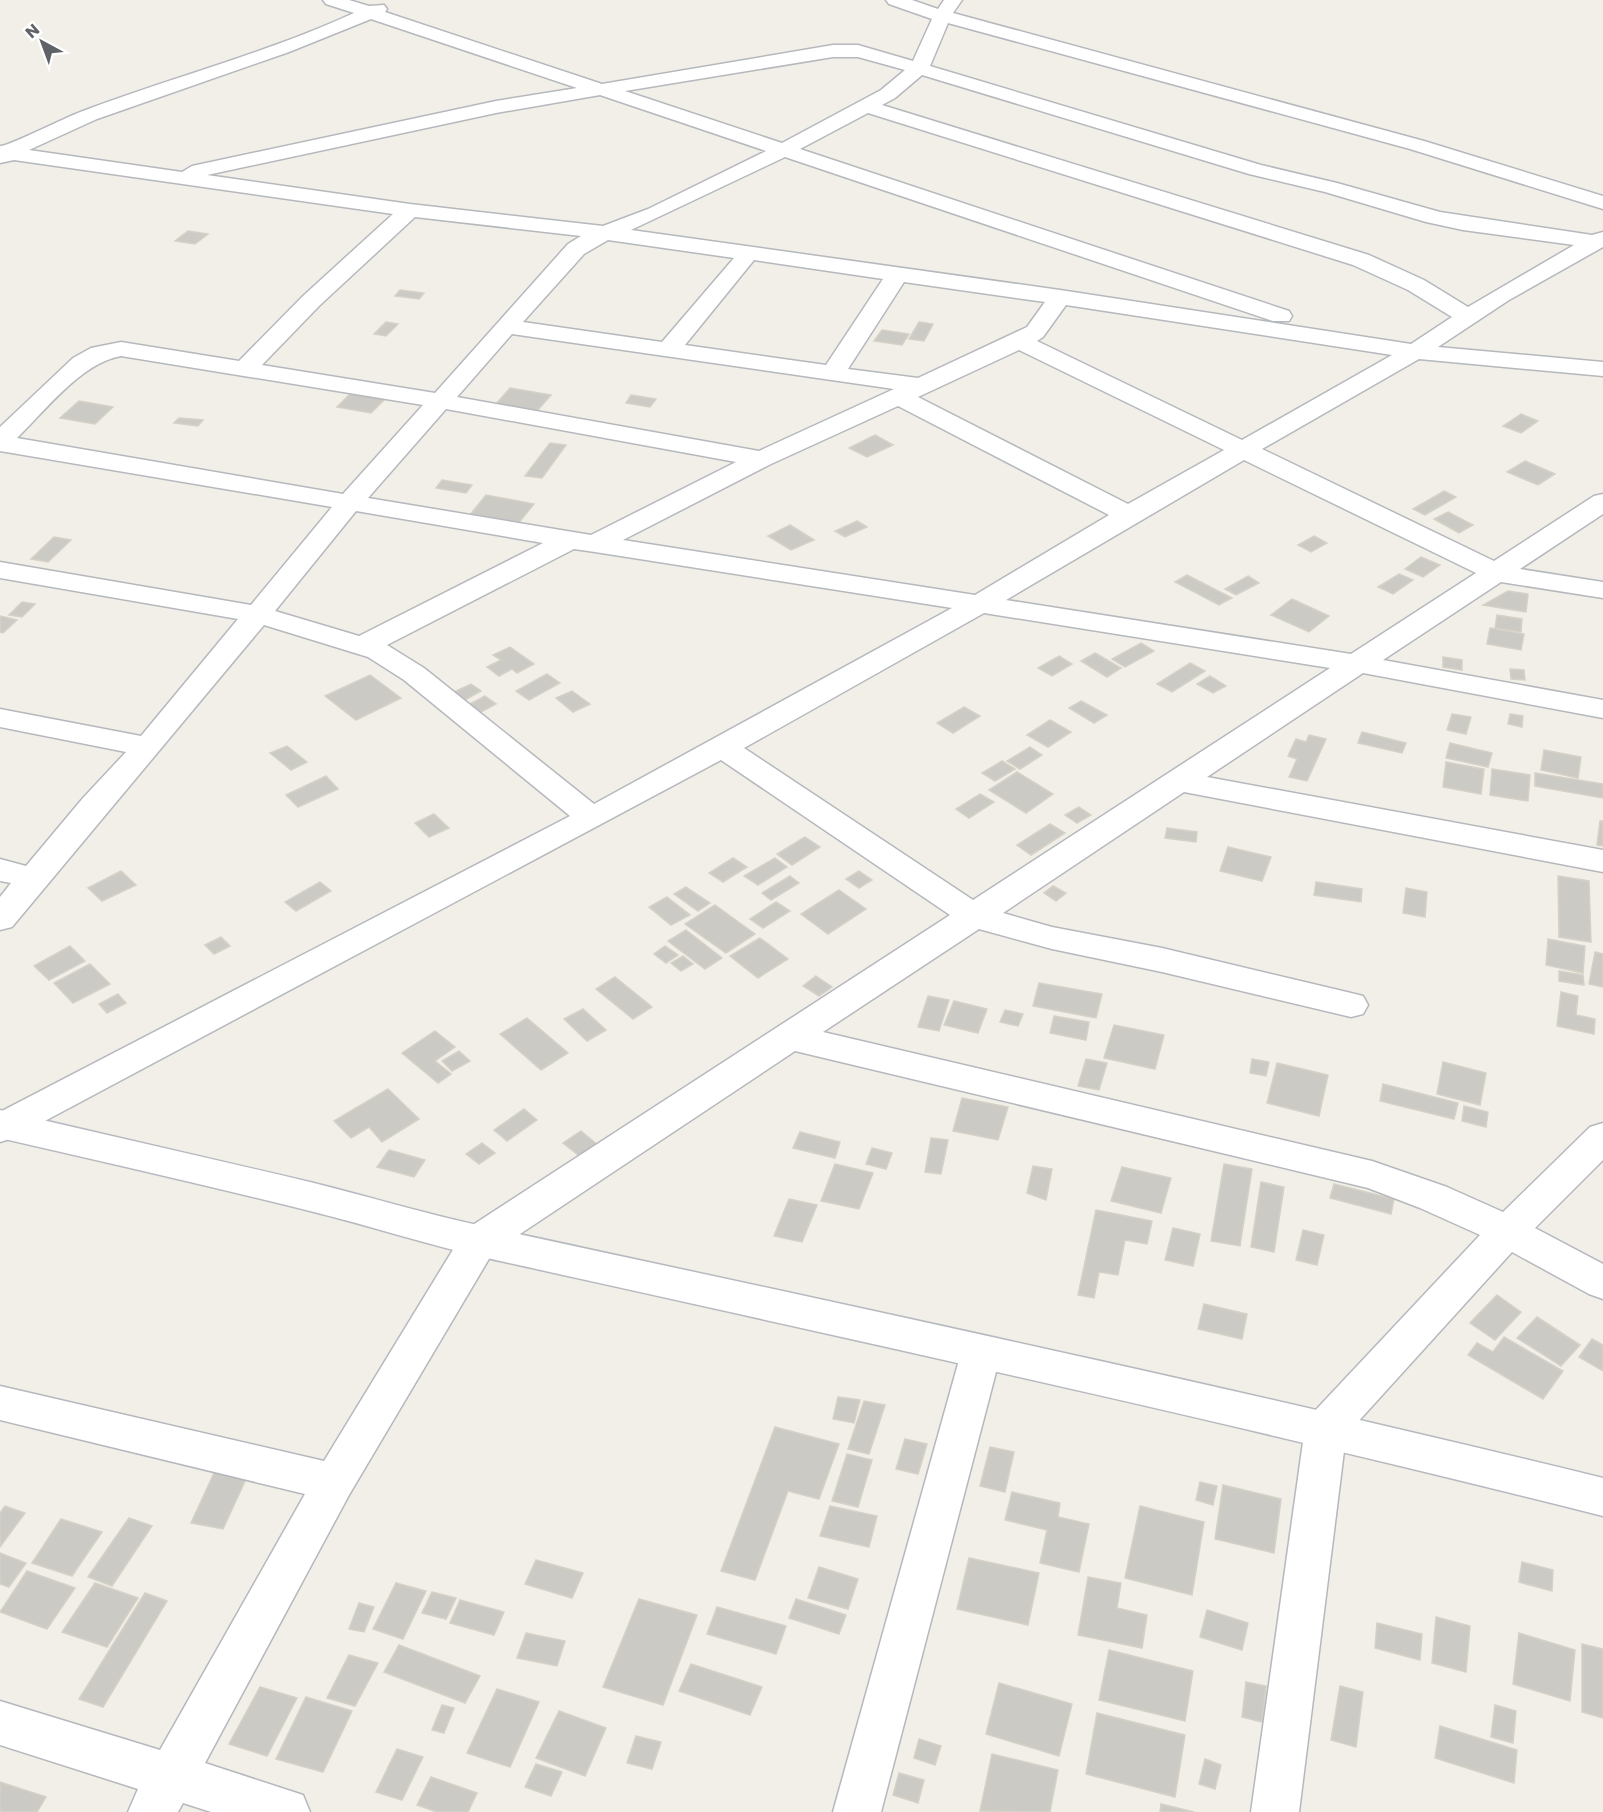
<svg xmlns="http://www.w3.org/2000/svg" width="1603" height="1812" font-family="Poppins,sans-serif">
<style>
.building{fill:#cccac5;stroke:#d6d1c6;stroke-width:1.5}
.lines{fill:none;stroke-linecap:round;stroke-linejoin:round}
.street-casing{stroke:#b5b8bc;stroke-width:3}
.secondary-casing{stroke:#b6babf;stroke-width:3}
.street{fill:#fff;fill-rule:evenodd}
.secondary{fill:#fff;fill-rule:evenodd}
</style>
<rect width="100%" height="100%" fill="#f1efe8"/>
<g class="building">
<path d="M188 231 208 234 195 244 175 241Z"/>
<path d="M400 290 424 293 419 299 395 296Z"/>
<path d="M386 322 398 324 386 336 374 334Z"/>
<path d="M919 322 933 324 924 341 909 339Z"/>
<path d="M882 330 909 334 902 345 874 341Z"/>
<path d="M510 388 551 395 537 411 496 404Z"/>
<path d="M355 389 389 395 371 413 337 407Z"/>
<path d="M631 395 656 399 650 407 626 403Z"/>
<path d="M79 401 113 407 95 424 60 418Z"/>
<path d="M1521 414 1538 421 1521 433 1503 426Z"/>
<path d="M179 418 203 420 198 426 174 423Z"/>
<path d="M875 435 893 445 867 457 849 448Z"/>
<path d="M550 443 566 445 542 478 525 476Z"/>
<path d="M1525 461 1555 474 1538 485 1507 472Z"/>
<path d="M442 480 472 485 466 493 436 488Z"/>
<path d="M1444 491 1456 497 1425 515 1413 509Z"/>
<path d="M486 495 534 504 517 525 469 516Z"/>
<path d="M1448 512 1473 525 1459 533 1434 519Z"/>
<path d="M857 521 867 527 845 537 835 531Z"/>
<path d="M790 525 814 540 791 550 768 536Z"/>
<path d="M1314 536 1327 543 1311 552 1298 545Z"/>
<path d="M54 537 71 540 48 562 31 559Z"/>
<path d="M1421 557 1440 565 1423 577 1405 569Z"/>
<path d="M1399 574 1413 580 1393 594 1378 587Z"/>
<path d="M1187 575 1232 598 1219 605 1175 582Z"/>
<path d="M1248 576 1259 583 1236 595 1225 589Z"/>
<path d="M1508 591 1528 594 1526 612 1483 605Z"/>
<path d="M1292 599 1329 616 1309 632 1271 615Z"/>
<path d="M22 602 35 604 22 617 9 615Z"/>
<path d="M1497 615 1522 619 1521 632 1495 628Z"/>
<path d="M0 616 17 620 3 633 0 632Z"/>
<path d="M1490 628 1524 634 1521 650 1487 644Z"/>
<path d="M1141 643 1154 651 1125 667 1112 659Z"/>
<path d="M510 647 534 664 517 673 512 669 499 676 487 667 501 660 493 655Z"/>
<path d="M1095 653 1121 668 1107 677 1081 661Z"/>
<path d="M1059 656 1072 664 1052 676 1038 668Z"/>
<path d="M1443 657 1462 660V670L1443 667Z"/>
<path d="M1190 663 1205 671 1172 692 1157 684Z"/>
<path d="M1510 669 1524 670 1525 680 1511 679Z"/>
<path d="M547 674 560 683 529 700 516 691Z"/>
<path d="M370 675 401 698 356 720 325 696Z"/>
<path d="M1210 676 1226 686 1213 693 1197 684Z"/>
<path d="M471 684 481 691 463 701 452 693Z"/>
<path d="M572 691 590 704 573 712 556 698Z"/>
<path d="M485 696 496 704 479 713 468 705Z"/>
<path d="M1081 701 1107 715 1094 723 1069 708Z"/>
<path d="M964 707 980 716 953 733 937 723Z"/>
<path d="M1452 714 1471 717 1466 734 1447 730Z"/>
<path d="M1510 714 1523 716 1522 727 1508 724Z"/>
<path d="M1050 720 1071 732 1048 747 1027 735Z"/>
<path d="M1362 732 1406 743 1402 753 1358 743Z"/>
<path d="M1309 735 1326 739 1307 781 1289 777 1297 759 1288 756 1296 739 1306 742Z"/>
<path d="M1450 743 1492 753 1488 767 1446 758Z"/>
<path d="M287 746 307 762 291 770 270 753Z"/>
<path d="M1030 747 1042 755 1020 769 1007 761Z"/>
<path d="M1544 750 1581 757 1578 778 1541 770Z"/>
<path d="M1002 761 1015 769 995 781 982 773Z"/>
<path d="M1446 762 1484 769 1481 794 1443 787Z"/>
<path d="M1492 769 1530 775 1528 801 1490 795Z"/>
<path d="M1017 772 1053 794 1026 813 989 790Z"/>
<path d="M1535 773 1603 784V798L1535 786Z"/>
<path d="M326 776 338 789 298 807 286 795Z"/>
<path d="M980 794 994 802 969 818 956 809Z"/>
<path d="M1079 807 1091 815 1077 823 1065 815Z"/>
<path d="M434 814 449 828 429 837 415 823Z"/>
<path d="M1600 821H1603V846L1597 845Z"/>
<path d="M1050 824 1065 833 1031 855 1017 845Z"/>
<path d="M1167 828 1197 832 1196 842 1165 838Z"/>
<path d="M805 837 820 847 792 865 777 854Z"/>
<path d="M1228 847 1271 857 1262 881 1220 871Z"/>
<path d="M733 858 747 867 723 882 709 873Z"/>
<path d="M775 858 787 867 758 885 744 876Z"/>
<path d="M121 871 136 885 102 901 88 888Z"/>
<path d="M859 871 872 880 859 888 846 879Z"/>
<path d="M790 876 799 883 771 900 762 893Z"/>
<path d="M1558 876 1589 881 1591 942 1559 937Z"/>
<path d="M320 882 331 891 296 911 285 902Z"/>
<path d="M1316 882 1362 889 1361 902 1314 895Z"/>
<path d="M1053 886 1066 893 1056 901 1044 893Z"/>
<path d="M686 887 710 903 698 911 674 894Z"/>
<path d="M1406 888 1427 892 1425 917 1403 913Z"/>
<path d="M839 890 866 909 828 934 801 914Z"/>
<path d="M667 897 690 915 671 925 649 907Z"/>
<path d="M776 902 790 911 763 928 750 919Z"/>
<path d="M715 905 755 934 726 953 685 924Z"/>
<path d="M686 930 722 958 705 969 668 941Z"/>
<path d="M221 937 230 946 214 954 205 945Z"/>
<path d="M760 938 788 959 758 978 730 956Z"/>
<path d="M1548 939 1585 946 1583 973 1546 965Z"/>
<path d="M70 946 85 961 49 980 34 966Z"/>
<path d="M665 946 678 955 666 963 654 954Z"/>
<path d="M1595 952 1603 954V987L1589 984Z"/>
<path d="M683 956 693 964 681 971 671 963Z"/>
<path d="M90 964 110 984 73 1003 54 983Z"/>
<path d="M1559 971 1583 975 1584 985 1559 981Z"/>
<path d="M816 976 832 987 819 996 803 986Z"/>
<path d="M615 977 652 1007 633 1019 596 989Z"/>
<path d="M1039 983 1102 994 1096 1018 1033 1006Z"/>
<path d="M1561 992 1578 996 1576 1015 1595 1019 1594 1034 1557 1026Z"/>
<path d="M118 994 126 1003 107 1013 99 1004Z"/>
<path d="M928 996 949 1000 939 1031 918 1027Z"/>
<path d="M954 1001 987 1009 978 1033 944 1025Z"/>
<path d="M583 1009 606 1030 587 1041 564 1019Z"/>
<path d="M1005 1010 1023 1014 1018 1026 1000 1022Z"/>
<path d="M1054 1016 1089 1022 1086 1040 1050 1033Z"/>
<path d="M527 1018 568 1053 541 1070 500 1034Z"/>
<path d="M1114 1025 1164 1035 1155 1069 1104 1058Z"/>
<path d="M435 1031 455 1047 435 1061 451 1074 438 1083 402 1053Z"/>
<path d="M459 1051 470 1061 452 1071 442 1061Z"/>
<path d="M1086 1059 1107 1063 1099 1090 1078 1086Z"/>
<path d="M1252 1059 1269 1062 1266 1076 1250 1073Z"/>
<path d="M1443 1062 1486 1073 1480 1105 1437 1094Z"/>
<path d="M1277 1063 1328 1075 1319 1116 1267 1103Z"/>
<path d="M1383 1084 1458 1103 1454 1119 1380 1101Z"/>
<path d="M388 1089 419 1119 382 1142 369 1127 351 1138 334 1121Z"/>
<path d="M962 1098 1008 1107 998 1140 953 1131Z"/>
<path d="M1464 1106 1488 1112 1486 1127 1462 1121Z"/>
<path d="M524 1109 537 1120 507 1141 494 1130Z"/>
<path d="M581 1131 599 1146 582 1158 563 1143Z"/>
<path d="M800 1132 840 1142 835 1158 793 1148Z"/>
<path d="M931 1138 948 1140 941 1174 925 1172Z"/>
<path d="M482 1143 495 1153 479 1164 466 1154Z"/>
<path d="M872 1148 892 1153 886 1169 866 1164Z"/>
<path d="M389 1150 425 1160 414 1177 377 1167Z"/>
<path d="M835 1164 873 1173 859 1209 821 1201Z"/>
<path d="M1224 1164 1252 1169 1240 1246 1211 1241Z"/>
<path d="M1033 1166 1052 1169 1046 1200 1027 1193Z"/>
<path d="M1122 1167 1171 1178 1161 1213 1111 1201Z"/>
<path d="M1261 1182 1284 1187 1274 1252 1251 1247Z"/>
<path d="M1334 1184 1394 1199 1391 1214 1330 1198Z"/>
<path d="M789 1199 817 1205 802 1242 774 1236Z"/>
<path d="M1096 1210 1152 1221 1147 1244 1125 1240 1118 1275 1099 1272 1094 1298 1078 1295Z"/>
<path d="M1173 1228 1200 1234 1193 1266 1165 1260Z"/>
<path d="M1303 1230 1324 1235 1317 1265 1296 1260Z"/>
<path d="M1497 1295 1521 1312 1495 1340 1470 1323Z"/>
<path d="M1204 1304 1247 1314 1242 1339 1198 1329Z"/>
<path d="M1537 1317 1580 1345 1561 1366 1517 1338Z"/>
<path d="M1504 1337 1563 1371 1543 1399 1468 1355 1477 1343 1493 1352Z"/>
<path d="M1592 1339 1603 1345V1371L1579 1357Z"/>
<path d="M838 1397 860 1400 854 1423 833 1419Z"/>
<path d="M864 1401 885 1405 869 1454 848 1449Z"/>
<path d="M775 1427 839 1444 819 1499 788 1491 755 1580 721 1571Z"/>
<path d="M905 1439 927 1444 918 1474 896 1469Z"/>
<path d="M990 1447 1014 1452 1005 1492 980 1486Z"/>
<path d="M847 1454 872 1460 858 1507 832 1501Z"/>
<path d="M214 1473 246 1479 223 1529 191 1523Z"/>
<path d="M1200 1482 1217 1486 1213 1505 1196 1500Z"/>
<path d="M1223 1485 1281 1499 1274 1553 1215 1539Z"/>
<path d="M1012 1492 1060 1503 1058 1517 1089 1524 1079 1572 1040 1563 1047 1530 1005 1520Z"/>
<path d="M5 1506 25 1513 0 1547V1513Z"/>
<path d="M830 1506 877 1516 869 1547 820 1536Z"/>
<path d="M1140 1506 1204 1522 1192 1595 1125 1578Z"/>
<path d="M129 1518 152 1526 112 1586 88 1577Z"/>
<path d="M61 1519 102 1532 72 1576 32 1563Z"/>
<path d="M0 1553 26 1563 9 1587 0 1584Z"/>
<path d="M969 1558 1039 1573 1028 1625 957 1609Z"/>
<path d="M536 1560 583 1573 572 1598 525 1584Z"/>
<path d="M1522 1562 1553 1570 1552 1591 1519 1582Z"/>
<path d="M819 1567 858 1579 848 1609 808 1598Z"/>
<path d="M27 1571 75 1588 47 1629 0 1612Z"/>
<path d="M1088 1577 1121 1583 1117 1608 1147 1615 1142 1648 1078 1635Z"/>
<path d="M95 1583 138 1598 107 1647 62 1632Z"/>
<path d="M396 1583 426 1591 403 1639 373 1629Z"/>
<path d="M432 1592 456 1598 446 1619 422 1613Z"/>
<path d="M145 1593 167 1601 103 1707 79 1699Z"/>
<path d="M639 1599 697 1615 663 1705 603 1687Z"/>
<path d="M796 1599 846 1615 839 1634 789 1618Z"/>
<path d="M460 1600 504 1612 494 1635 450 1623Z"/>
<path d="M359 1603 374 1607 364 1632 349 1629Z"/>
<path d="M717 1607 786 1626 776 1654 707 1634Z"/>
<path d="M1207 1610 1248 1623 1242 1650 1200 1637Z"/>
<path d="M1436 1617 1470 1626 1466 1672 1432 1663Z"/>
<path d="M1377 1623 1422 1634 1420 1660 1375 1648Z"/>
<path d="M526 1633 565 1641 557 1666 517 1658Z"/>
<path d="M1519 1633 1575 1650 1570 1701 1513 1684Z"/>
<path d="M1582 1644 1603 1649V1718L1582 1712Z"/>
<path d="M399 1645 480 1676 465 1703 384 1672Z"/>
<path d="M1109 1650 1193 1671 1185 1721 1099 1700Z"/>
<path d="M349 1655 378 1663 355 1706 327 1698Z"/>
<path d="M691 1664 762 1687 750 1715 679 1691Z"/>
<path d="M1246 1682 1266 1686 1262 1722 1242 1717Z"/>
<path d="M999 1683 1072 1704 1059 1756 986 1734Z"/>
<path d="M1340 1686 1363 1692 1356 1747 1331 1740Z"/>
<path d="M260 1687 297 1698 267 1756 229 1744Z"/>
<path d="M497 1689 539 1702 510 1767 467 1753Z"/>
<path d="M306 1697 352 1711 323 1772 276 1759Z"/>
<path d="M442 1705 454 1708 444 1733 432 1730Z"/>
<path d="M1495 1705 1516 1711 1513 1743 1491 1737Z"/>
<path d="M559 1711 606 1728 585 1776 536 1758Z"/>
<path d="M1097 1713 1185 1735 1175 1797 1086 1774Z"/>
<path d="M1440 1726 1517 1750 1514 1783 1435 1758Z"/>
<path d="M636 1736 661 1742 652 1769 627 1763Z"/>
<path d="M919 1739 941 1746 935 1765 914 1758Z"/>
<path d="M397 1749 423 1757 402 1800 376 1792Z"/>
<path d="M992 1754 1058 1770 1050 1812 980 1811Z"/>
<path d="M1205 1759 1221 1765 1215 1789 1199 1784Z"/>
<path d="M536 1764 562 1772 551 1796 525 1787Z"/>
<path d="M899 1773 924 1780 918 1803 893 1795Z"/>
<path d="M431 1777 477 1793 468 1812H437L417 1805Z"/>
<path d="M0 1782 46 1797 37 1812H0Z"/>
<path d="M1161 1804 1194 1812H1160Z"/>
</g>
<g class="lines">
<g class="street-casing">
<g id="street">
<path d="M323 0H349L369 6 384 5 387 9 385 12 602 84 833 45H858L913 61 932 19 889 4 886 0H912L938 9 944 0H962L953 13 1424 141 1603 196V209L1410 149 948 23 930 66 1261 165 1337 183 1440 212 1592 235 1603 232V247L1509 300 1438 347 1603 362V376L1419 359 1262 449 1494 561 1594 496 1603 494V514L1520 569 1603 582V598L1501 582 1383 660 1603 700V718L1363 673 1207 777 1603 850V872L1184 792 1003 913 1052 927 1162 948 1351 993 1363 996 1368 1005 1363 1014 1351 1017 1162 972 1052 949 979 929 823 1032 1372 1161 1447 1187 1503 1212 1590 1127 1603 1123V1160L1535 1228 1603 1264V1299L1589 1294 1512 1252 1346 1435 1299 1812H1251L1305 1428 1311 1415 1480 1235 1420 1208 1368 1188 795 1051 493 1252 349 1495 205 1763 303 1795 310 1812H211L183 1803 178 1812H128L138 1789 0 1745V1701L160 1750 305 1494 0 1420V1386L324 1461 465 1230 950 915 721 760 13 1138 0 1142V1112L570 816 404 680 368 657 264 625 12 927 0 930V897L11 883 0 881V859L26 866 83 798 126 752 0 727V709L141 736 238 619 0 578V562L251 605 332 507 0 451V427L73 358 91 348 121 342 239 361 303 296 393 214 14 160 0 163V146C8 147 68 116 83 111 173 77 267 53 354 13L326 4ZM371 19 577 88 496 101 192 166 182 172 29 150 97 119 289 52ZM833 57H858L905 70 881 90 782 143 625 91ZM922 75 1249 174 1325 192 1426 222 1463 230 1574 245 1468 307 1424 280 1369 255 882 105 895 98ZM600 95 766 151 648 209 603 226 410 204 207 175 496 113ZM868 113 1353 265 1408 290 1452 317 1411 344 1060 290 631 230 785 157 1273 321H1289L1292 316 1289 311 800 149ZM415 217 581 236 568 244 435 393 262 365 319 306ZM608 240 734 258 662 342 523 322 584 254ZM754 260 883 279 826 365 685 345ZM904 282 1045 302 1027 327 918 378 848 369ZM1066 305 1392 355 1242 440 1037 341 1043 337ZM512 334 894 389 759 451 457 397ZM1019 350 1224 450 1128 504 918 397ZM121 356 423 405 343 494 17 438C46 410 81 363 121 356ZM898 406 1109 515 975 595 623 540 771 464ZM446 409 736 462 591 535 368 498ZM1244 460 1476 573 1351 654 1006 600ZM356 511 543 543 359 636 275 611ZM574 549 595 552 952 608 594 804 424 668 387 645ZM984 613 1330 668 973 900 744 748Z"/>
<path d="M981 1336 995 1341 1001 1353 881 1812H833L961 1353 967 1341Z"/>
</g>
</g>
<g class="secondary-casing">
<path id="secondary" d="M0 1110C105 1135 210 1158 314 1183 370 1197 426 1214 482 1226 856 1307 1231 1387 1603 1478V1516C1231 1422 856 1340 482 1257 426 1244 370 1226 314 1212 210 1186 105 1162 0 1138Z"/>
</g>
<use href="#street" class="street"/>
<use href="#secondary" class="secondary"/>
</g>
<g transform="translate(42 42) rotate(319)" stroke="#ffffff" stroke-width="4.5" paint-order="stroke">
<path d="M0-4.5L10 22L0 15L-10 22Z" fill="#5f6368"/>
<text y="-9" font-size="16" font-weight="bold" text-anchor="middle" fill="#5f6368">N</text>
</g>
</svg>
